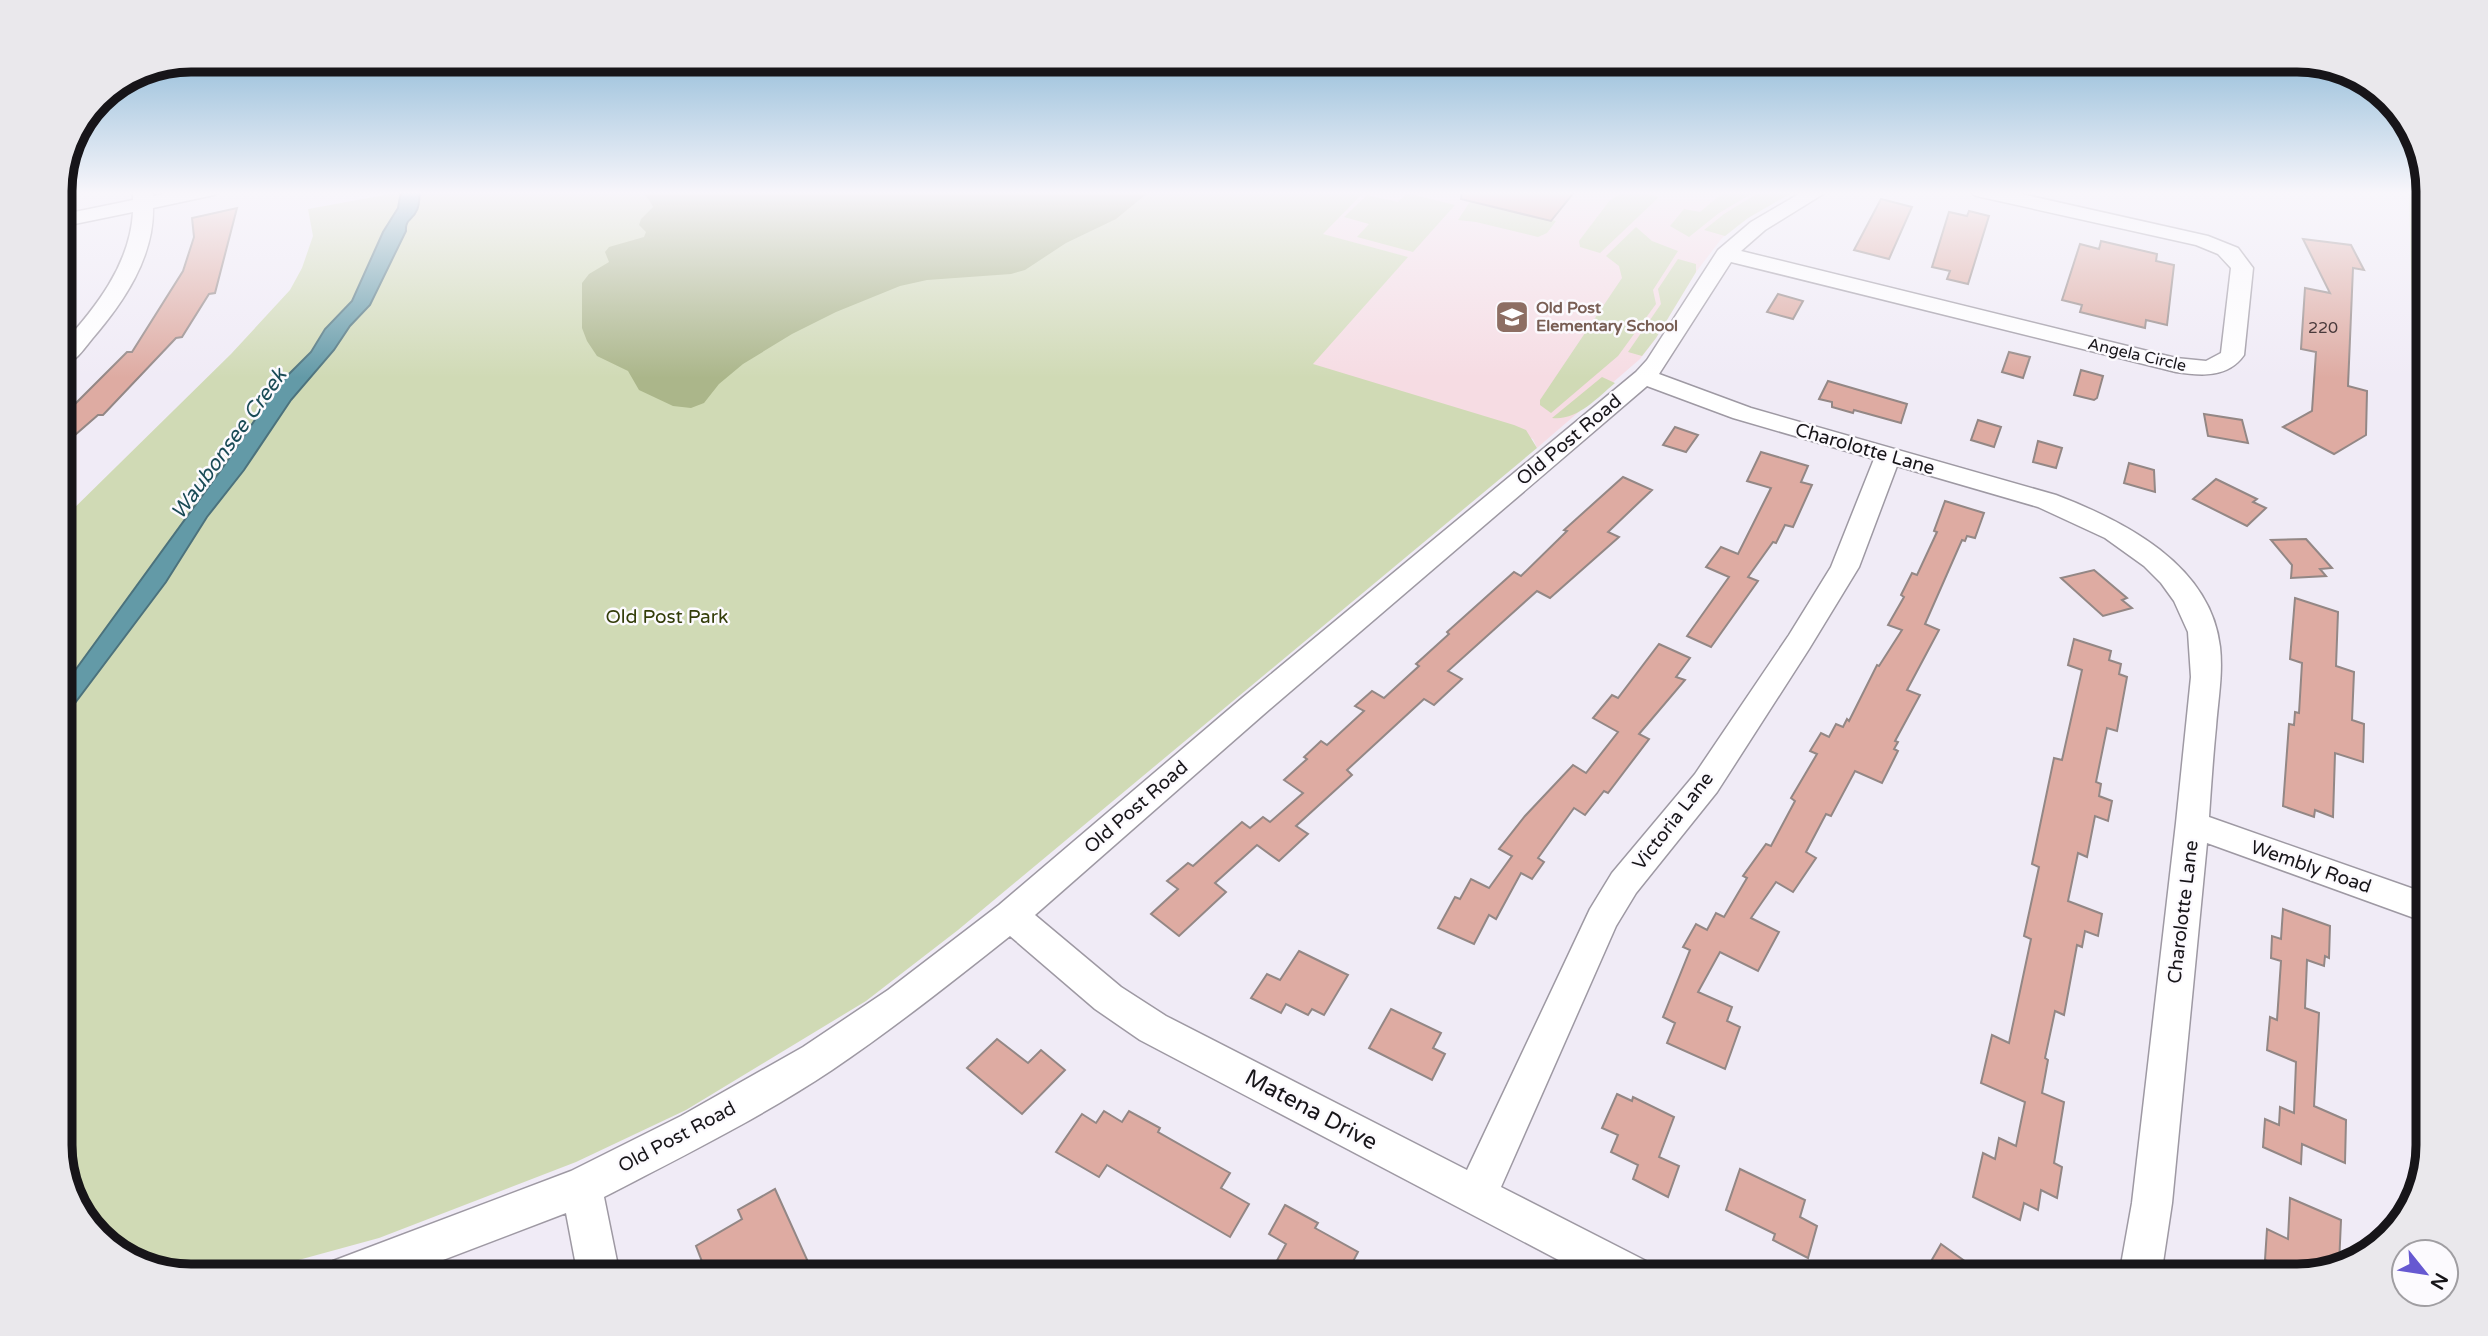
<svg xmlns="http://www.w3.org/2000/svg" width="2488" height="1336" font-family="'Varela Round',sans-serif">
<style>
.education{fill:#f6dce3}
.green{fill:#d0dab5}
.forest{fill:#abb68a}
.water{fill:#639aa7;stroke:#4c727c;stroke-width:2}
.building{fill:#deaba2;stroke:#938785;stroke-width:2}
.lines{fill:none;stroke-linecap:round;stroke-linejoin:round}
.minor-casing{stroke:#9e99a3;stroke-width:3}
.minor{fill:#fff;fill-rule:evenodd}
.labels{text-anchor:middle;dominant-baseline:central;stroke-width:5;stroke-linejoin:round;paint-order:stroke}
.far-education-label{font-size:16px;font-weight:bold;fill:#785e54;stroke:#fcfafe;text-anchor:start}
.number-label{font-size:16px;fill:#493a3b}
.far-street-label{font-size:16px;fill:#171519;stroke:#fcfafe}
.street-label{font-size:19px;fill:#171519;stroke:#fcfafe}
.park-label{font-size:19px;fill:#333d09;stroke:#fcfafe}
.water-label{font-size:21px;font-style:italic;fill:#1a4b56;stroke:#fcfafe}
.near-street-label{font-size:23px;fill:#171519;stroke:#fcfafe}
.rim{fill:none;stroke:#171519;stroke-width:9}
</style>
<rect width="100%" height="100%" fill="#f0ebf6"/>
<path class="education" d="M1365 191H1795L1748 218 1722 238 1696 272 1656 338 1640 359 1537 448 1533 439 1312 364 1407 257 1322 234Z"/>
<g class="green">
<path d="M420 191H1365L1323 234 1408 257 1313 364 1514 425 1526 430 1537 448 958 930 866 1001 686 1110 576 1162 379 1238 240 1276H191L132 1263 81 1218 60 1154V723L166 582 207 517 244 470 291 400 334 350 349 326 373 298 406 231 407 220C418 213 418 202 420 191Z"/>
<path d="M1636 191 1659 197 1600 253 1580 247 1579 241 1610 200 1620 194Z"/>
<path d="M1725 191H1756L1719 213 1689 237 1670 226 1684 209 1700 212Z"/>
<path d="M1761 191H1795L1748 218 1725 236 1704 230 1724 214Z"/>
<path d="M2409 191H2428V929Z"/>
<path d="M401 192 398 208 383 232 352 301 325 329 311 352 279 384 226 463 60 696V522L231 354 290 290 302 268 313 236 308 209Z"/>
<path d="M1407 193 1455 205 1413 252 1357 237 1369 224 1344 217 1367 195 1398 202Z"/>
<path d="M1471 200 1556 221 1547 233 1538 237 1476 222 1458 220Z"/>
<path d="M1636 227 1652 241 1678 251 1653 290 1656 304 1618 356 1551 413 1540 405V400L1622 278 1619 266 1606 256Z"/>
<path d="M1678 259 1696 264V272L1656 338 1642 356 1628 352 1661 304 1658 289Z"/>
<path d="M1602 377 1615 383C1597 398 1577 421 1552 418Z"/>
</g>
<path class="forest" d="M609 191H1150L1116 219 1066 243 1025 270 1011 274 927 280 900 286 836 312 792 334 743 364 719 384 704 403 691 408 673 406 639 390 628 371 597 356 587 341 582 328V283L589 274 609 262 605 252 609 247 644 237 646 232 639 225 641 219 653 207C641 180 627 200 609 191Z"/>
<path class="water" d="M401 191H420C419 197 420 204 417 210 413 220 405 219 406 231L370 305 350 326 334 350 291 400 244 470 207 517 166 582 60 723V691L226 463 279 384 311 352 325 329 352 301 383 232 398 208Z"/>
<g class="building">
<path d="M1462 191H1575L1551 221 1461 199Z"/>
<path d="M1881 199 1912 207 1889 259 1854 250Z"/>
<path d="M237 208 215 293 209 294 182 337 176 338 103 415H98L60 448V419L127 352H132L183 271 194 237 192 218Z"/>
<path d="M1969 211 1989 216 1968 284 1947 279 1950 271 1932 267 1949 212 1967 216Z"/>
<path d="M2303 239 2351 245 2364 270 2353 268 2348 386 2367 391 2366 435 2334 454 2283 427 2312 411 2316 352 2301 349 2305 288 2330 293Z"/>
<path d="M2101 241 2157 254 2156 261 2174 265 2167 325 2146 320 2145 328 2092 315 2080 312 2082 305 2062 300 2080 244 2099 249Z"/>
<path d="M1778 294 1803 301 1793 319 1767 312Z"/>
<path d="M2009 352 2030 357 2023 378 2002 372Z"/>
<path d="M2081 370 2103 376 2097 398 2094 400 2074 395Z"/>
<path d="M1828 381 1907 404 1901 423 1854 410 1853 413 1832 407V402L1819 399Z"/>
<path d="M2204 414 2242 420 2248 443 2208 436Z"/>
<path d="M1978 420 2001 427 1994 447 1971 440Z"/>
<path d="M1675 427 1698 435 1686 452 1663 445Z"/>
<path d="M2038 441 2062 448 2056 468 2033 462Z"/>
<path d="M1761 452 1808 466 1801 482 1812 485 1793 527 1785 525 1776 543 1773 542 1748 577 1758 581 1711 647 1687 636 1729 577 1706 567 1721 547 1738 554 1771 488 1747 481Z"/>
<path d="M2129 463 2154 470 2155 492 2124 483Z"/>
<path d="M1623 477 1652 490 1608 532 1619 537 1550 598 1537 591 1448 671 1462 679 1434 705 1424 699 1347 770 1352 775 1296 826 1308 834 1279 861 1257 845 1215 883 1226 892 1179 936 1151 914 1178 889 1167 881 1188 863 1193 866 1242 822 1250 828 1263 817 1270 822 1303 793 1284 780 1307 759 1304 757 1321 741 1327 745 1364 711 1355 706 1372 691 1384 698 1419 666 1416 664 1449 634 1447 632 1514 572 1521 576 1567 531 1564 530Z"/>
<path d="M2216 479 2257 499 2253 502 2266 508 2247 526 2193 499Z"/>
<path d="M1945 501 1984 513 1975 538 1967 536 1965 541 1962 540 1925 624 1939 630 1907 690 1920 695 1895 741 1898 742 1894 749 1898 751 1882 783 1855 771 1831 816 1826 814 1806 852 1816 858 1793 892 1776 882 1751 918 1779 932 1758 971 1720 952 1698 992 1732 1007 1727 1021 1740 1027 1725 1069 1667 1043 1675 1023 1663 1017 1690 950 1683 947 1696 924 1707 930 1716 913 1724 917 1747 878 1743 876 1766 844 1771 846 1795 801 1791 798 1817 754 1810 751 1821 733 1829 737 1836 724 1843 727 1847 719 1849 721 1877 665 1879 666 1902 630 1888 625 1904 597 1901 595 1912 573 1917 575 1937 532 1934 531Z"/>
<path d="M2306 539 2332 568 2320 569 2326 576 2291 578 2292 565 2271 540Z"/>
<path d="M2094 570 2127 598 2122 600 2132 608 2103 616 2061 578Z"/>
<path d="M2295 598 2338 612 2336 666 2354 672 2352 720 2364 724 2363 762 2335 753 2333 817 2315 810 2314 817 2283 806 2289 724 2294 725 2295 712 2299 713 2302 663 2290 659Z"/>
<path d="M2074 639 2111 651 2109 660 2121 664 2119 674 2127 677 2117 731 2107 728 2096 782 2101 784 2099 796 2112 801 2108 821 2095 816 2087 857 2078 853 2068 901 2102 914 2098 936 2085 931 2082 947 2077 945 2064 1015 2055 1011 2045 1058 2048 1060 2042 1093 2064 1102 2054 1163 2062 1167 2057 1198 2041 1190 2038 1210 2024 1203 2020 1220 1973 1197 1983 1153 1995 1159 1999 1138 2016 1146 2025 1102 1981 1083 1992 1035 2009 1043 2031 939 2024 936 2039 867 2032 864 2054 758 2062 760 2082 670 2068 665Z"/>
<path d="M1659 644 1690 658 1676 677 1685 680 1639 734 1649 739 1608 793 1604 791 1585 815 1574 808 1538 858 1544 862 1532 879 1521 873 1496 919 1489 915 1474 944 1438 928 1455 897 1460 899 1471 879 1489 888 1512 856 1499 849 1525 816 1573 765 1586 773 1618 732 1593 718 1612 695 1618 698Z"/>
<path d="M2283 909 2330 926 2329 958 2325 956 2324 966 2307 960 2305 1008 2319 1013 2314 1106 2346 1120 2345 1163 2302 1144 2301 1164 2263 1147 2265 1119 2279 1125 2280 1107 2294 1113 2296 1062 2267 1050 2270 1017 2277 1020 2281 961 2271 958 2272 936 2281 939Z"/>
<path d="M1299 951 1348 975 1324 1015 1312 1009 1308 1015 1286 1004 1281 1013 1251 998 1267 974 1280 980Z"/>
<path d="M1391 1009 1441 1033 1433 1048 1445 1054 1432 1080 1369 1048Z"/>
<path d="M997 1039 1028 1063 1041 1050 1065 1070 1022 1114 967 1068Z"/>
<path d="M1617 1094 1632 1101 1633 1097 1674 1117 1659 1157 1679 1166 1668 1197 1633 1179 1638 1165 1611 1152 1618 1135 1602 1128Z"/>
<path d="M1104 1111 1122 1122 1129 1111 1160 1128 1158 1132 1230 1173 1221 1188 1249 1204 1230 1237 1107 1165 1099 1177 1056 1152 1082 1114 1096 1123Z"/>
<path d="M1740 1169 1805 1200 1800 1217 1817 1226 1808 1258 1773 1240 1775 1234 1726 1210Z"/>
<path d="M775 1189 809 1264 787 1277H708L696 1246 742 1219 738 1210Z"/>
<path d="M2290 1198 2341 1220 2339 1265 2300 1276 2265 1260 2267 1229 2288 1239Z"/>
<path d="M1285 1205 1318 1223 1315 1228 1358 1252 1345 1277H1268L1286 1244 1269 1234Z"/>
<path d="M1941 1244 1987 1277H1922Z"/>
</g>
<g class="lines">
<g class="minor-casing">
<g id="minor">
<path d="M133 191H153V196L177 191H217L214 195 153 208C154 258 123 303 92 339 83 350 74 364 60 367V347C95 309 130 265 133 212L60 227V215L133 200Z"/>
<path d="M1804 191H1828L1765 230 1741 251 2176 358 2206 361 2221 353 2231 268 2218 254 2196 245 1981 197 1974 195 1971 191H2008L2208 236 2238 248 2253 268 2244 355C2228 378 2201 376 2176 372L1731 262 1659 374 1751 408 2056 495C2124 521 2211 565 2220 647 2223 674 2218 700 2216 727 2213 757 2211 787 2209 817L2428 894V923L2207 843 2172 1203 2161 1276H2119L2132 1203 2176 823 2191 677 2188 632 2174 601 2161 583 2144 566 2105 538 2038 507 1897 466 1859 567 1809 649 1717 792 1636 893 1616 926 1501 1187 1646 1261 1652 1276H1589L1140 1040 1095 1009 1010 936C952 982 894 1028 832 1070 760 1118 681 1157 604 1197L620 1276H578L566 1213 401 1276H327L333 1261 571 1171 681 1116 803 1047 888 990 999 905 1241 699 1636 372 1647 360 1718 250 1751 222ZM1647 386 1733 418 1874 459 1831 567 1789 635 1695 774 1612 873 1590 909 1467 1170 1166 1016 1121 987 1035 915 1263 715Z"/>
</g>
</g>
<use href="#minor" class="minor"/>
</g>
<linearGradient id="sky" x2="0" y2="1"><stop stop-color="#73aace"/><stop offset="0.51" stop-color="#f8f6fb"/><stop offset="1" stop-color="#f8f6fb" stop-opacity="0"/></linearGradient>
<rect width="2488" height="378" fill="url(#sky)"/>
<defs>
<g id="school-square" transform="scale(1.75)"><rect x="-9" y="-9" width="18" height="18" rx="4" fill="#8d6e63" stroke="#fcfafe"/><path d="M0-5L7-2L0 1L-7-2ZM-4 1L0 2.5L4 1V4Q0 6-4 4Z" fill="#fff"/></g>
</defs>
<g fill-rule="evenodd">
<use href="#school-square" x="1512" y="317"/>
</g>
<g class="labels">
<g class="far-education-label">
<text x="1536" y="308">Old Post<tspan x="1536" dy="18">Elementary School</tspan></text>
</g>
<g class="number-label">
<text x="2323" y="328">220</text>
</g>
<g class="far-street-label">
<text transform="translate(2137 355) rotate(13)">Angela Circle</text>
</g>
<g class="street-label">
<text transform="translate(1569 440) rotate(-40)">Old Post Road</text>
<text transform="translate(1865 449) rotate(16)">Charolotte Lane</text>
<text transform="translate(1136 807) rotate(-41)">Old Post Road</text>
<text transform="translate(1673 821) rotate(-52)">Victoria Lane</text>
<text transform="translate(2311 867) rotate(19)">Wembly Road</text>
<text transform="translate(2183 912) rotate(-83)">Charolotte Lane</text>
<text transform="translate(677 1137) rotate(-28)">Old Post Road</text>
</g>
<g class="park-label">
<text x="667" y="617">Old Post Park</text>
</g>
<g class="water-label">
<text transform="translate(229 444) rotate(-54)">Waubonsee Creek</text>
</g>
<g class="near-street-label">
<text transform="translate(1311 1110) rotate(28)">Matena Drive</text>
</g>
</g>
<path d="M0 0H2488V1336H0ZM191 72H2297A119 119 0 0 1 2416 191V1145A119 119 0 0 1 2297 1264H191A119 119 0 0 1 72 1145V191A119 119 0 0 1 191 72Z" fill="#eae8ec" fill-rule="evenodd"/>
<path class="rim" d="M191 72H2297A119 119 0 0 1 2416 191V1145A119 119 0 0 1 2297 1264H191A119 119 0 0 1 72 1145V191A119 119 0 0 1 191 72Z"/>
<g transform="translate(2425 1273) rotate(120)"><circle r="33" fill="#fcfafe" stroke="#a09ea2" stroke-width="2"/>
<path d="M0-5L12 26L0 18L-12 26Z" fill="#6658d1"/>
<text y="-10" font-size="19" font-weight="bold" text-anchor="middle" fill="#171519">N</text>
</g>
</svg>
